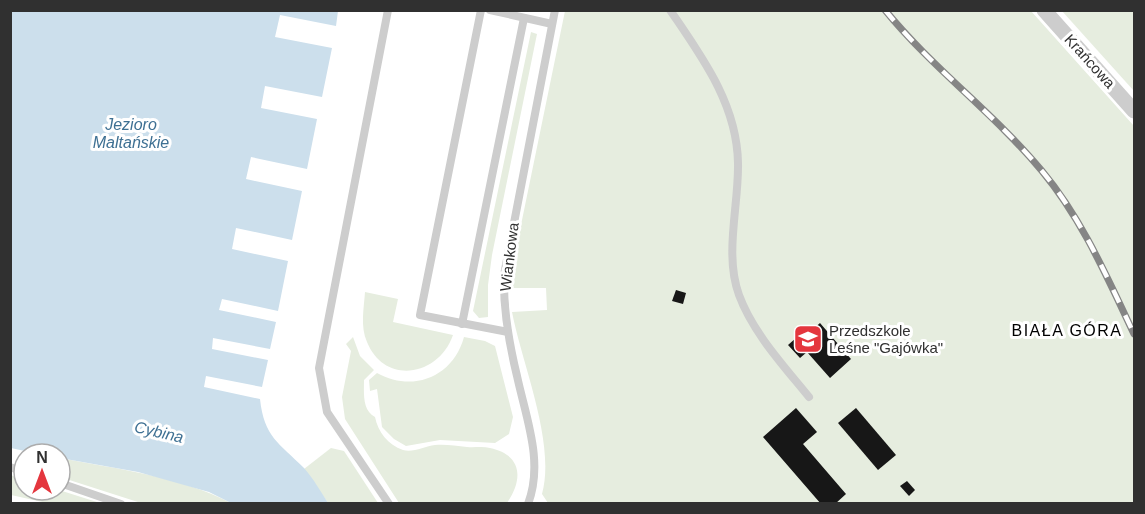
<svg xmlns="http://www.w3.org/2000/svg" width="1145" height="514" font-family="Helvetica,sans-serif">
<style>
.green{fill:#e6eddf}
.water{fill:#ccdfec}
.building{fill:#171717}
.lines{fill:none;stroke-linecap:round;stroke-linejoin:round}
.service{stroke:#cdcdcd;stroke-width:8}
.minor{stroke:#cdcdcd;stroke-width:15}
.rail-casing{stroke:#858585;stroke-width:7}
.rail{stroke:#fff;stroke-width:4.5;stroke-dasharray:14;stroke-linecap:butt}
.labels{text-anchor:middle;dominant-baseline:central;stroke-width:6;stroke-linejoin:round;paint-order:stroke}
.street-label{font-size:15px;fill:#303030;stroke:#fff}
.poi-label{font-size:15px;fill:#303030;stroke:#fff;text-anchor:start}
.water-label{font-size:16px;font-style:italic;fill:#3e7093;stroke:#fff}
.neighbourhood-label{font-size:16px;letter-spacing:1.5px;fill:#000;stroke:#fff}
</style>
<rect width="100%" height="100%" fill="#fff"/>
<g class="green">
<path d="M565 11H1031L1134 126V503H548L542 494C556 443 522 364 512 312L547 310 546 288H511L514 259Z"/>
<path d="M1062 11H1134V91Z"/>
<path d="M531 32 537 34 492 255 488 285V317L479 318 473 311Z"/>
<path d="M365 292 398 299 393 322 453 335C439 376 385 386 367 342 360 326 364 308 365 292Z"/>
<path d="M353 337 360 356 374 370 364 380C364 393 362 410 375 417 378 432 388 445 403 450 413 453 425 446 435 445 446 444 456 446 467 447 474 448 482 446 490 448 523 455 523 480 507 503H399L345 419 342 397 351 351 346 344Z"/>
<path d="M464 337 485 341 495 346 513 417 509 434 495 443 440 440 406 446 394 439 382 427 377 389 370 391 369 380 377 373C413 393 453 377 464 337Z"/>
<path d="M331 448 344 451 378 503H328L304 469Z"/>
<path d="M60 458C117 469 179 476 231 503H141L60 477Z"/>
<path d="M11 475 24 481V490H59L100 503H47L11 495Z"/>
</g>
<path class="water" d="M11 10 338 11 336 26 280 15 275 37 332 48 322 97 265 86 261 108 317 119 307 169 251 157 246 179 302 191 292 240 236 228 232 249 288 261 278 311 222 299 219 310 276 322 270 349 213 338 212 349 268 360 262 387 206 376 204 387 260 399C264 437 279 443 304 468 313 478 321 492 328 503H231L209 492 138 472 60 458V454H38L11 448Z"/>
<g class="building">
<path d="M676 290 686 293 683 304 672 301Z"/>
<path d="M820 323 851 359 830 378 807 352 800 358 788 345 805 330 812 338 815 335 811 331Z"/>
<path d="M796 408 817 432 803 444 846 494 835 504H821L763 437Z"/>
<path d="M856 408 896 455 878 470 838 423Z"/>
<path d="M907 481 915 490 909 496 900 486Z"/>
</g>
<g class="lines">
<g class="service">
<path d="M388 10 319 368 327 412 389 504"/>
<path d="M481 10 420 315 508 332"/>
<path d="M490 10 552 24"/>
<path d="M670 10C702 57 737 104 738 163 739 205 724 254 739 295 753 333 784 366 809 397"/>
<path d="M462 324 524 18"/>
<path d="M10 467 24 472"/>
<path d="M60 483 121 504"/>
<path d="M528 504C544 462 526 418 517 376 509 343 503 310 504 275L555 10"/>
</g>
<path class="minor" d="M1044 10 1134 111"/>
<g class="rail-casing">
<path id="rail" d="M885 10C933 69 994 113 1042 171 1082 219 1107 277 1134 334"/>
</g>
<use href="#rail" class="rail"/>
</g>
<defs>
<g id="school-square" transform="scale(1.5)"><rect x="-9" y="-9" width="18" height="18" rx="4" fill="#e4363e" stroke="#fff"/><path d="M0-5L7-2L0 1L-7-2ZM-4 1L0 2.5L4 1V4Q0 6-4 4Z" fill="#fff"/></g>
</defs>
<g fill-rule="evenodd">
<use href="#school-square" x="808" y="339"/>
</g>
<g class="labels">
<g class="street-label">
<text transform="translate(1090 61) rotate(48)">Krańcowa</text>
<text transform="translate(509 257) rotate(-83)">Wiankowa</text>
</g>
<g class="poi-label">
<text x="829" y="330">Przedszkole<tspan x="829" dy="17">Leśne "Gajówka"</tspan></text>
</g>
<g class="water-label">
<text x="131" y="124">Jezioro<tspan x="131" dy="18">Maltańskie</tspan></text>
<text transform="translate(159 432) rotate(13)">Cybina</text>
</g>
<g class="neighbourhood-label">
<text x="1067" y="330">BIAŁA GÓRA</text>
</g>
</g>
<rect width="1145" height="514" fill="none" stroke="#303030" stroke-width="24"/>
<g transform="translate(42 472)"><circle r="28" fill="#ffffff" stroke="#acacac" stroke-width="1.5"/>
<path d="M0-4.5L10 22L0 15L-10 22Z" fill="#e4363e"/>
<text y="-9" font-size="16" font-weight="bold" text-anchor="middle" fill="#303030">N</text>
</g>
</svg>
